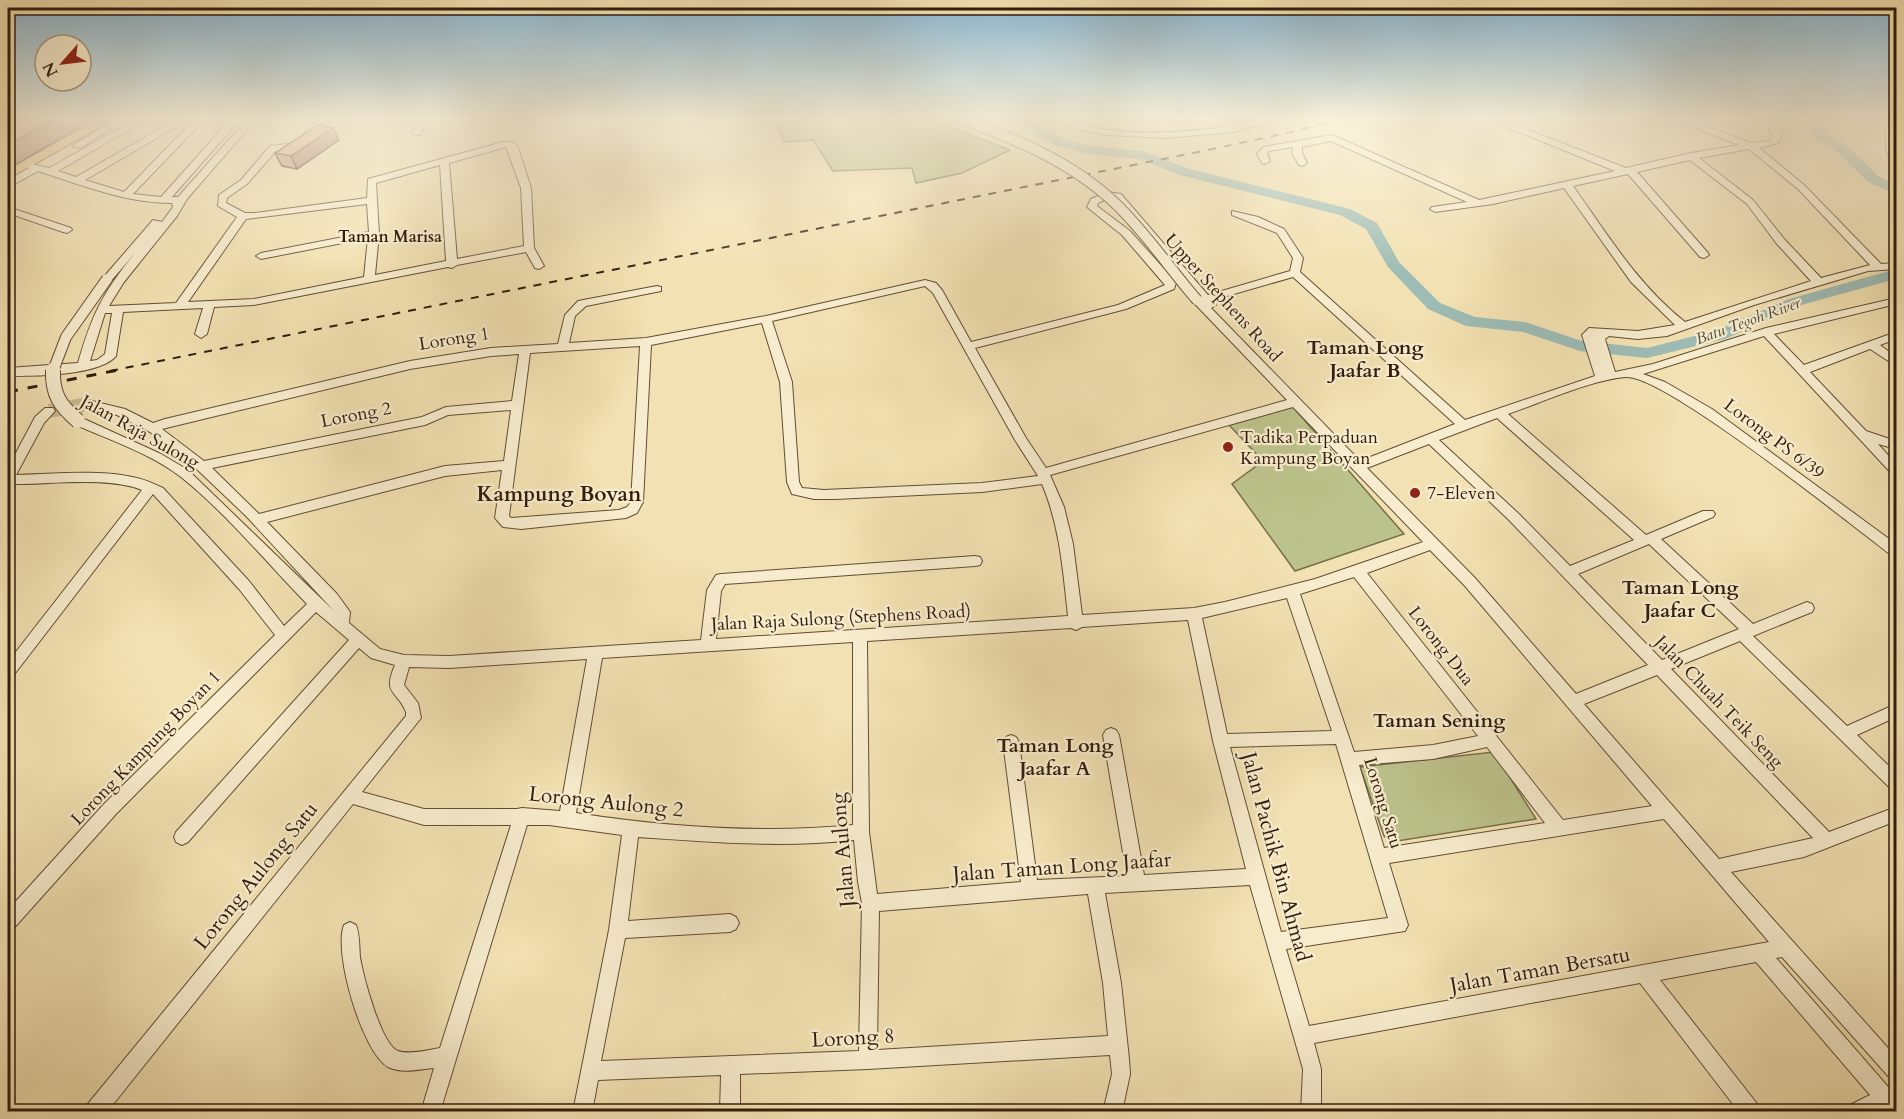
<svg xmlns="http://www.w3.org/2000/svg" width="1904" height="1119" font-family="Cardo,serif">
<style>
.green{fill:#bcc28b;stroke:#776f4c;stroke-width:1.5}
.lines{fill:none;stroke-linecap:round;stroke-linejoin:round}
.river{fill:#9dbcb5;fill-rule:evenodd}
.minor-tunnel{stroke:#ccba91;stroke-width:14;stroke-dasharray:14 7;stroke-linecap:butt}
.minor-casing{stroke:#624d36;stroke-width:2}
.major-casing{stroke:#321c0d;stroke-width:2}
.minor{fill:#f7eccd;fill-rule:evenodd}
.major{fill:#e9c079;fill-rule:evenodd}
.rail-far1{stroke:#321c0d;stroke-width:2;stroke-dasharray:8 8;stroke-linecap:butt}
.rail{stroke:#321c0d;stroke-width:3;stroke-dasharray:10 10;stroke-linecap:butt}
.minor-bridge-far1-casing{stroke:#624d36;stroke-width:12;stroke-linecap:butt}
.minor-bridge-casing{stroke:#624d36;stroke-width:16;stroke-linecap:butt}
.minor-bridge-far1{stroke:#f7eccd;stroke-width:10}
.minor-bridge{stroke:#f7eccd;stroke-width:14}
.wall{fill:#c28374;stroke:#321c0d;stroke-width:1.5}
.shaded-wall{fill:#9e6a5e;stroke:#321c0d;stroke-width:1.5}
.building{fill:#e29887;stroke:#321c0d;stroke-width:1.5}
.poi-dot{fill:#8f2418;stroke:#f7eccd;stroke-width:2}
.labels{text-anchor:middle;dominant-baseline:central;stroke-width:4.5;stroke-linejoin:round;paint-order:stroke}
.far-neighbourhood-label{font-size:16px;font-weight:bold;fill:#321c0d;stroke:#f7eccd}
.far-water-label{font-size:16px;font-style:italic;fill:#524c3f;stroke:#f7eccd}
.street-label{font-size:18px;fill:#321c0d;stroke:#f7eccd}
.poi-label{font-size:18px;fill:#321c0d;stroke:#f7eccd;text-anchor:start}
.neighbourhood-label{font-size:20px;font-weight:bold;fill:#321c0d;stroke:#f7eccd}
.quarter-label{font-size:21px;font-weight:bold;fill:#321c0d;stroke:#f7eccd}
.near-street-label{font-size:21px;fill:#321c0d;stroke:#f7eccd}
</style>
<rect width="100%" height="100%" fill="#f2e1b2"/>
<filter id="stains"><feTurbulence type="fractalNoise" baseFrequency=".00333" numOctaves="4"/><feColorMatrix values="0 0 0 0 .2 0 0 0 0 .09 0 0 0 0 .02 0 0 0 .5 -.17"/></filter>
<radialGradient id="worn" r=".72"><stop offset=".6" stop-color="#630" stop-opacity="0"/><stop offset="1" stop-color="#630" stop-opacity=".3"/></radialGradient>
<g class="green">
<path d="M820 117H924L1010 150 962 173 916 183 912 168 833 171 813 140 784 142 776 124Z"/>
<path d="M1293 407 1404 534 1295 571 1232 484 1263 461 1229 425Z"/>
<path d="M1494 752 1536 819 1391 842 1384 836 1360 767Z"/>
</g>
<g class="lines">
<g class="river">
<path d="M1009 117H1025L1064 139 1089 146 1141 151 1190 169 1350 209 1377 223 1399 262 1440 303 1475 317 1525 322 1582 341 1647 348 1714 331 1789 299 1896 269V279L1801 305 1725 339 1647 358 1580 351 1523 332 1466 326 1428 309 1388 267 1366 229 1340 215 1180 175 1139 159 1088 154 1054 145Z"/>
<path d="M1800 117H1813L1826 134 1845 144 1878 176 1896 185V194L1868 182 1835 150 1816 140Z"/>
</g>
<path class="minor-tunnel" d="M49 411 88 404"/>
<g class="minor-casing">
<g id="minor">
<path d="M120 117H131L80 148 72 146Z"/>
<path d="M140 117H151L58 171 76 177 175 120 186 117H258L187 199 177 216 124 282 109 306 176 303 237 217 218 206 219 195 241 180 270 146 296 143 318 117H327L302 148 276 151 247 184 227 198 226 203 245 213H255L367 198 368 179 503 142H512L517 145 531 188 534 248 544 266 539 269 535 268 526 252 457 265 452 268 448 267 254 305 214 307 207 334 201 338 195 334 203 308 123 312 116 356C99 376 33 376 8 376V368L78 363C92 314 103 292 136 252L111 281 107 282 102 279 153 220 162 222 173 207 172 203C125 203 82 185 38 171L11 186 8 187V180L29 168 24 166V162L49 168ZM192 122 124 192 85 180 181 124ZM202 122 227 123 161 197 133 194ZM236 124H243L178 197H172ZM506 147 521 188 524 246 457 259 449 163ZM440 165 446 261 375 275 379 234 376 183ZM367 204 369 232 261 253 256 256 261 259 368 238 364 277 254 299 188 302 246 219ZM105 313H112L105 354 97 360 90 361Z"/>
<path d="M421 117H430L420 135H414L412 133Z"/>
<path d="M1045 117C1067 117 1087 127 1109 130 1148 135 1187 132 1226 127L1216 117H1226L1235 125 1270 117H1288L1234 132 1166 138 1107 135 1075 129Z"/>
<path d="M1482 117H1495L1626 168 1691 153 1739 145 1667 117H1681L1751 143 1770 141 1772 135 1764 117H1773L1782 135 1779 143 1759 148 1804 185 1881 264 1896 263V269L1868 271 1754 305 1667 336 1638 339 1609 336 1605 339 1615 372 1653 364 1766 328 1896 298V304L1774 334 1804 365 1896 332V339L1880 345 1896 357V366L1870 349 1810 372 1866 431 1896 441V449L1878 444 1896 464V475L1892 474 1764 336 1643 374 1665 382 1712 409 1896 544V556L1891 555C1850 524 1665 375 1626 377 1594 379 1540 403 1508 414L1646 535 1703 511H1713L1715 514 1713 517 1661 539 1753 624 1807 602 1812 604 1814 608 1812 612 1753 636 1847 726 1896 704V717L1857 735 1896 773V790L1890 788 1740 641 1671 669 1829 832 1896 807V821L1804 857 1731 872 1896 1057V1079L1889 1077 1782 957 1776 958 1896 1096V1112H1885L1882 1109 1877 1112H1848L1850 1105 1870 1095 1756 962 1660 980 1758 1105 1760 1112H1739L1640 983 1314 1043 1321 1069V1112H1301L1303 1069 1250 885 1105 893 1121 983 1129 1059 1130 1074 1122 1112H1103L1112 1074 1110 1055 868 1069 740 1074V1112H720L721 1075 598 1080 592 1112H573L609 930 622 835 549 825H527L440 1112H421L434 1068C420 1069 402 1074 388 1067 362 1052 333 952 344 925L350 922 356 925C360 935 359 947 360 957 363 975 381 1045 398 1051 410 1055 429 1050 440 1048L511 825H424L353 804 107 1112H85L87 1105 406 716V712C397 690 382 695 395 665L371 658 359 648 188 842 182 845 176 842 174 837 176 832 349 640 316 612 116 814 14 928 8 930V910L104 804 275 635 239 589 153 494 13 676 8 678V662L142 490C108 476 45 485 8 484V468L35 417 45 408H53L55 411 44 423 16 475C53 474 102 469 137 478 146 480 154 484 163 488L249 581 284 626 307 604C266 562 227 514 181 477 150 453 109 440 74 424L72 421 74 418H82L161 454 188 470 334 611 246 516 183 456 150 432 117 415 84 407 82 404 84 401 88 400 125 409 153 423 165 419 410 361 491 348 558 344 565 315 578 301 657 286 661 287V291L586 306 575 316 569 343 646 338 766 316 925 280 936 283 942 290 971 342 1118 305 1165 285 1122 235 1087 207 1091 199 1108 192 1121 194 1208 295 1290 271 1293 258 1277 233 1232 215V211L1258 217 1284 229 1303 258 1300 272 1465 420 1595 376 1582 335 1589 328 1638 331 1675 325 1631 282 1564 188 1493 204 1435 212 1430 209 1432 207 1467 202 1331 141 1302 147V153L1307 163 1302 166 1299 165 1292 153 1293 147 1269 151 1267 154 1270 161 1265 164 1262 163 1257 154 1263 147 1332 135 1479 200 1615 171ZM1749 149 1798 189 1870 265 1821 278 1785 240 1753 200 1699 158ZM1690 160 1747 204 1777 244 1811 281 1685 322C1638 285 1607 234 1573 186L1628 174 1700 257 1704 258 1709 255 1708 253 1637 172ZM1109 198 1115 199 1198 297 1193 298V302L1287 400 1046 468 1026 438 975 348 1126 309 1174 289 1176 283 1175 281 1130 231 1097 206 1098 203ZM1293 277 1455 424 1360 461 1211 308 1216 305 1213 300ZM925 286 933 293 1015 440 1038 476 982 483 824 490 802 488 799 482 792 382 772 321ZM762 323 780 382 787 482 792 494 814 499H835L982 492 1042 484C1060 526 1063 571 1068 616L716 639 721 591 725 584 975 566 980 565 982 561 980 557 975 556 721 574 716 575 707 590 701 640 449 656 404 655 380 649 349 623 350 612 337 594 267 522 445 476 502 470 495 518 503 527 521 529 626 518 637 513 643 502 651 345ZM640 346 631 502 627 507 619 510 511 518 509 516 530 353ZM519 354 512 401 446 407 422 417 204 461 162 429 410 369 491 356ZM1293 407 1423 542 1315 579 1225 602 1194 608 1082 615 1073 544 1064 507 1050 475ZM511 410 504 461 445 466 259 514 212 468 425 425 448 415ZM1497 418 1634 540 1570 566 1519 514 1439 440ZM1429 444 1509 520 1648 665 1576 694 1475 578 1367 468ZM1649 544 1739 629 1662 660 1578 574ZM1430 550 1465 586 1652 806 1563 820 1367 573ZM1354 577 1478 736 1433 745 1354 752 1300 594ZM1287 598 1332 731 1227 734 1202 618ZM1188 620 1213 741 1246 869 1144 875 1119 735 1116 730 1111 728 1106 730 1103 735 1127 876 1037 880 1019 742 1016 737 1011 735 1006 737 1003 742 1021 882 877 894 869 832 867 641 1071 628 1076 630 1082 627ZM853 642V825C761 834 667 827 576 813L602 658ZM587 659 560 811 522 808 517 809H424L362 792 421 718 418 703 404 685 409 667 449 668ZM1657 675 1813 838 1719 859 1584 704ZM1336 744 1388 918 1281 932 1230 747ZM1487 747 1545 823 1384 848 1359 765 1433 759ZM1664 819 1769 942 1309 1026 1286 949 1405 931 1408 925 1389 863ZM638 837C710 842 782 848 854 840L858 882 862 903 859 1051 601 1061 625 938 730 932 736 929 739 923 736 917 730 914 628 921ZM1088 894 1103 983 1108 1036 877 1050 879 911Z"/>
<path d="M1872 117H1882L1896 129 1895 147 1896 164C1884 159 1886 142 1886 131Z"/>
<path d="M8 207 71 228 72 230 67 233 63 232 8 213Z"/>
</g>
</g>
<g class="major-casing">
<path id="major" d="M102 117H118L8 179V170Z"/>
</g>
<use href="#minor" class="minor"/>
<use href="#major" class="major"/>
<path class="rail-far1" d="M110 371 1208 150 1296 131 1342 117"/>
<path class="rail" d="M8 392 118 370"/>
<g class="minor-bridge-far1-casing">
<g id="minor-bridge-far1">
<path d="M958 117C1015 139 1073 162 1117 205 1147 234 1170 269 1197 300"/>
<path d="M53 371 66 337 107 279"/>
</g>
</g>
<g class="minor-bridge-casing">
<path id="minor-bridge" d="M53 370C52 394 60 406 78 421"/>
</g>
<use href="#minor-bridge-far1" class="minor-bridge-far1"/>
<use href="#minor-bridge" class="minor-bridge"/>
</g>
<path class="wall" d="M339 140 297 169 282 166 275 153Z"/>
<g class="shaded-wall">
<path d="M57 117H97L8 169V145Z"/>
<path d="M333 128 339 140 297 169 291 156Z"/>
</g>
<g class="building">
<path d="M8 117H57L8 145Z"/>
<path d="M318 125 333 128 291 156 275 153Z"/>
</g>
<linearGradient id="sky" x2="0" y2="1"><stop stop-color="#8ab7d4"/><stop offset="0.43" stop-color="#f9f2dc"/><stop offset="1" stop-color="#f9f2dc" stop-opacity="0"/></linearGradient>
<rect width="1904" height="274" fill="url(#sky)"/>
<g class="poi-dot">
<circle cx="1228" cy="447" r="6"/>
<circle cx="1415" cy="493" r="6"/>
</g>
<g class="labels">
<g class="far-neighbourhood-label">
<text x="390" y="237">Taman Marisa</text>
</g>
<g class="far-water-label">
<text transform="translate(1748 321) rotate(-20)">Batu Tegoh River</text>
</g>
<g class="street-label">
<text transform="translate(1223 298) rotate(48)">Upper Stephens Road</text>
<text transform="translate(454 339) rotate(-9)">Lorong 1</text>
<text transform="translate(356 415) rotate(-11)">Lorong 2</text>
<text transform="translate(140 432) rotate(29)">Jalan Raja Sulong</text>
<text transform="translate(1774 439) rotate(37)">Lorong PS 6/39</text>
<text transform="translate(841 618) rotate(-3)">Jalan Raja Sulong (Stephens Road)</text>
<text transform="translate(1441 646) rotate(52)">Lorong Dua</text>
<text transform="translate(1719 702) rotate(46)">Jalan Chuah Teik Seng</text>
<text transform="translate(146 748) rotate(-46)">Lorong Kampung Boyan 1</text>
<text transform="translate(1383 803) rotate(73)">Lorong Satu</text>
</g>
<g class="poi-label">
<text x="1240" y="437">Tadika Perpaduan<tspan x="1240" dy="21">Kampung Boyan</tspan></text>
<text x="1427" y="493">7-Eleven</text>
</g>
<g class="neighbourhood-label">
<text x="1365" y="347">Taman Long<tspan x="1365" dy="23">Jaafar B</tspan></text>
<text x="1680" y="587">Taman Long<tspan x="1680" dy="23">Jaafar C</tspan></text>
<text x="1439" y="720">Taman Sening</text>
<text x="1055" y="745">Taman Long<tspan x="1055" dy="23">Jaafar A</tspan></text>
</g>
<g class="quarter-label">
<text x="559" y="494">Kampung Boyan</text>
</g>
<g class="near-street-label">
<text transform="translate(606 802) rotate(6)">Lorong Aulong 2</text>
<text transform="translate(843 850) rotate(-95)">Jalan Aulong</text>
<text transform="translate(1276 857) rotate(75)">Jalan Pachik Bin Ahmad</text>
<text transform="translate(1062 867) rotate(-4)">Jalan Taman Long Jaafar</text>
<text transform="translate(256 876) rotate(-51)">Lorong Aulong Satu</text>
<text transform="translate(1540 970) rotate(-10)">Jalan Taman Bersatu</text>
<text transform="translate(853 1038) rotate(-3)">Lorong 8</text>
</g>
</g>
<rect width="1904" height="1119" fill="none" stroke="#f2e1b2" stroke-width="30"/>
<rect x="9" y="9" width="1886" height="1101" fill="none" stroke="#321c0d" stroke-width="3"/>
<rect x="15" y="15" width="1874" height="1089" fill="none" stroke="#321c0d" stroke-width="1.5"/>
<g transform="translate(63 63) rotate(242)"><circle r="28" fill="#f7eccd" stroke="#a89980" stroke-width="1.5"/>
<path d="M0-4.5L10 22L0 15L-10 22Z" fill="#8f2418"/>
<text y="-9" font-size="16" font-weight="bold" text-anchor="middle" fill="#321c0d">N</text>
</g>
<rect width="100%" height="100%" filter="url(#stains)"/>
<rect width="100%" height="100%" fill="url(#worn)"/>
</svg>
